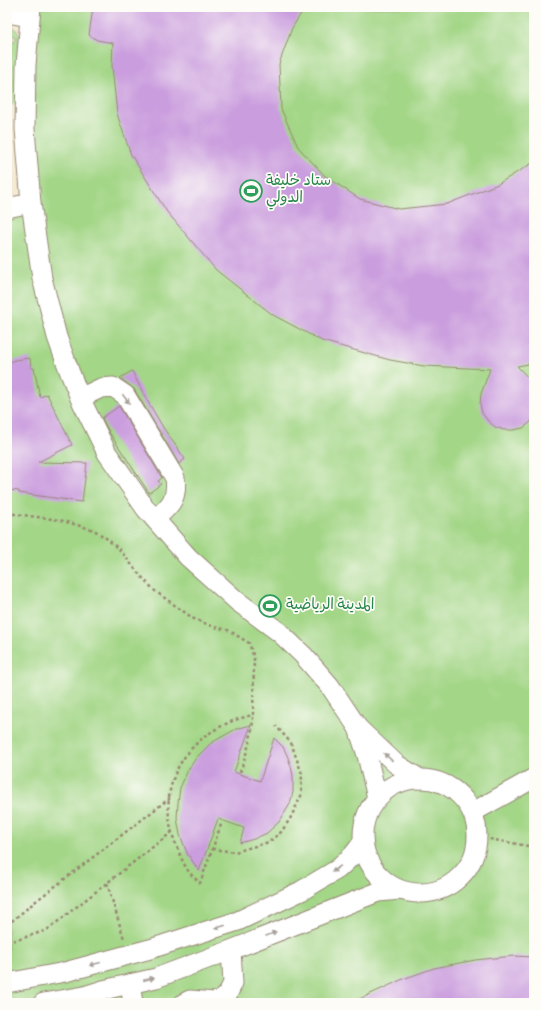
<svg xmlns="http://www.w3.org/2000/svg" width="541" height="1010" font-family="'Gochi Hand','Playpen Sans Arabic',sans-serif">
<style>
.green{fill:#a3d686;stroke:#6f8052}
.building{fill:#ca9dde}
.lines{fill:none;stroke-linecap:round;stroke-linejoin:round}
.minor-casing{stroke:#968773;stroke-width:21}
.path{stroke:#968773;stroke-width:2.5;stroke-dasharray:3 3;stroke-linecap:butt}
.minor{stroke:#fff;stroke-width:19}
.oneway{fill:#a79f9a}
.labels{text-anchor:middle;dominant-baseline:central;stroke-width:3.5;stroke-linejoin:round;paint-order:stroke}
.leisure-label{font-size:15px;fill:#27864d;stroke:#fdfcf7;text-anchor:start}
</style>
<rect width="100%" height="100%" fill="#fdfcf7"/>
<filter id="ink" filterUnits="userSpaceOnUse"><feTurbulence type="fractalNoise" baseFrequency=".025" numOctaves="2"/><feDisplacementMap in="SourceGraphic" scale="8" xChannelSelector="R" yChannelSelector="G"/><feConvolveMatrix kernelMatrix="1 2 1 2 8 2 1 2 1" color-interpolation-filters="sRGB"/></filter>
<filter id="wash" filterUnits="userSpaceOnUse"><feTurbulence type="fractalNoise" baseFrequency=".012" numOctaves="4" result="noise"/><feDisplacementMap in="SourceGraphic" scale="16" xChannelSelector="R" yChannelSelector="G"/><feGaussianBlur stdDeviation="0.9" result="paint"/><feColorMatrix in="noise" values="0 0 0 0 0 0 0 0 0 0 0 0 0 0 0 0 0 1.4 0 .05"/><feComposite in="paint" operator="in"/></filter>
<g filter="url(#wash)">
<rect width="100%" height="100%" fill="#f2e4c8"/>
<g class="green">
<path d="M29 7H534V1003H7V209L34 206Z"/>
<path d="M7 25 15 28 20 35 17 104 7 105V101L9 100 10 41H15L16 35H10V33L7 32Z"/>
</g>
<g id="blocks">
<g class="building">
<path d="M93 7H305L292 28 279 64 281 109 298 147 325 176 360 199 399 209 447 204 498 184 534 162V363L517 366 534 384V417L531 422 523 428 513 430H504L495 427 488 421 482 413 480 404 481 394 490 369 424 366 390 360 322 341 273 315 216 270 167 212 131 155 117 114 112 66 113 43 97 40 89 35Z"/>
<path d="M30 358 31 368H34L40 397 47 394 72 445 38 462 87 463 82 502 19 493V491L7 490V363L15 360Z"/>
<path d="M132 371 144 395 164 429 185 459 179 464 134 389 120 378Z"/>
<path d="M119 406 162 478 158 481 161 484 149 493 109 432 102 418Z"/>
<path d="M251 725 234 772 260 781 274 738 283 747 287 755 291 766 293 776V792L290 804 279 822 267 833 254 839 240 843 244 828 218 819 199 871 187 853 180 835 177 818 178 803 180 788 188 770 196 758 211 743 236 729Z"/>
<path d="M514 956 534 957V1003H351L403 979 434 968 475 960Z"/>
</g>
</g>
</g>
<g filter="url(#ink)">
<use href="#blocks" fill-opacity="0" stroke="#968773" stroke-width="1"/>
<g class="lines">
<g class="minor-casing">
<g id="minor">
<path d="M31 7 26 65 25 129 31 203 42 278 57 337 70 373 80 398 107 453 146 509 188 557 237 601 279 632 303 655 330 686 358 728 396 764 420 779"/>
<path d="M7 13 29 17"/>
<path d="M7 208 31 203"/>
<path d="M80 398 101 388 113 387 125 395 175 478C178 499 170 506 155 519"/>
<path d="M359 731 367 755 377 798"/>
<circle cx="420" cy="836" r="57"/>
<path d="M473 812 534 778"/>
<path d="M7 983 65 972 150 949 238 921 301 891 338 869 353 855 363 842"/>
<path d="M130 984 133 1003"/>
<path d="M43 1003 84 996 103 990 156 978 231 950 378 892 400 890"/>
<path d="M184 1003 190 1000 214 1002 221 1000 228 993 233 983 231 950"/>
</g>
</g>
<g class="path">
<path d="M7 513 60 520 94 530 106 538 121 551 138 573 155 591 194 619 214 627 228 630 249 643 254 658 253 715C192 728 152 780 175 842 179 852 183 864 189 872 192 876 197 880 200 883L222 822"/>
<path d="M240 772C246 755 253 734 253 715"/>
<path d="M478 837 534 847"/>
<path d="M212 849 235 852 269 842 281 832 290 819 301 796 302 774 291 743 276 726"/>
<path d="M107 883 124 939"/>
<path d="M7 925 36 901 170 798"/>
<path d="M7 941 17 940 47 930 172 832"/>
</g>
<use href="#minor" class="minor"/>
</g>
<defs><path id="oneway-solid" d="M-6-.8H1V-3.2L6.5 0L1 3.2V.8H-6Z"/></defs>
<g class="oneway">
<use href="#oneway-solid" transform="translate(126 399) rotate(53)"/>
<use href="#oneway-solid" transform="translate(388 757) rotate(-138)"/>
<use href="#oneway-solid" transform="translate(336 869) rotate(145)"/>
<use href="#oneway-solid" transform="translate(220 927) rotate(162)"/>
<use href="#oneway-solid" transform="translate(271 934) rotate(-22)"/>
<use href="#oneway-solid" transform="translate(95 964) rotate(165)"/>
<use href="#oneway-solid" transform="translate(149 979) rotate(-13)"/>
</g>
</g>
<defs>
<g id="stadium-ring" transform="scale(1.15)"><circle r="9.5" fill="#fdfcf7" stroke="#2e9e5b" stroke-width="1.5"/><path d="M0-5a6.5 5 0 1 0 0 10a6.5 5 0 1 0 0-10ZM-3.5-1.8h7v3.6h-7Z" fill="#2e9e5b"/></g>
</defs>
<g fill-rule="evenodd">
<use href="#stadium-ring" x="251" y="191"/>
<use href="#stadium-ring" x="270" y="606"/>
</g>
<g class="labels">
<g class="leisure-label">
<text x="266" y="182">ستاد خليفة<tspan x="266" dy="17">الدولي</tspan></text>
<text x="286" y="606">المدينة الرياضية</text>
</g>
</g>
<rect width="541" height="1010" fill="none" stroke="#fdfcf7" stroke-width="24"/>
</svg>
